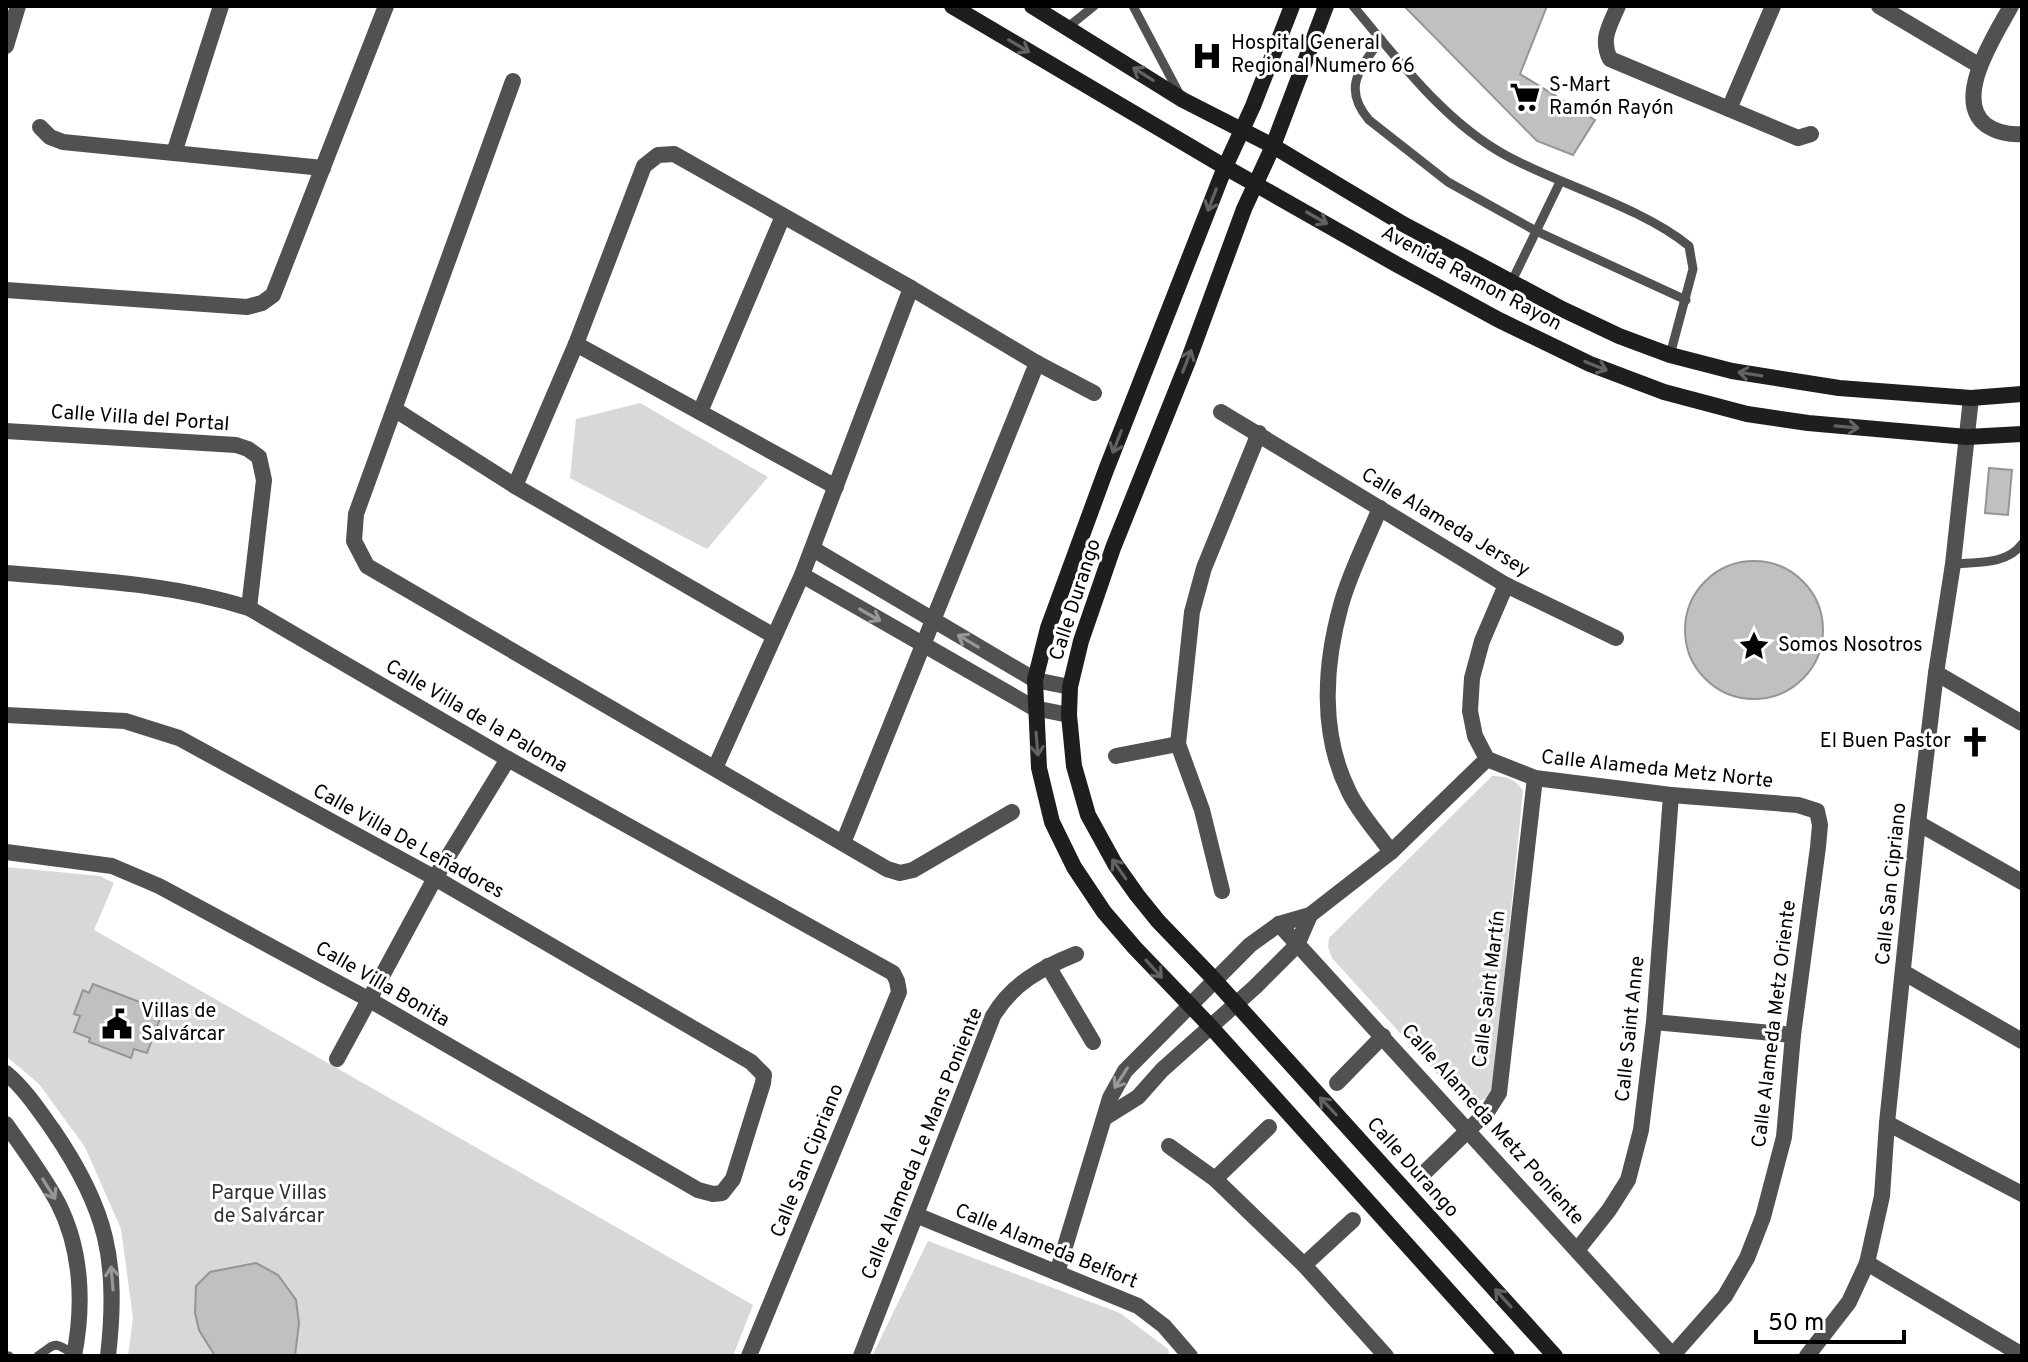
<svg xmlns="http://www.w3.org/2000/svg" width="2028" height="1362" font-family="Overpass,sans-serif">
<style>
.green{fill:#d8d8d8}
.building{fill:#c0c0c0;stroke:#959595;stroke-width:2}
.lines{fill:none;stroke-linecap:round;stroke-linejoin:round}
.service{stroke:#515151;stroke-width:9}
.minor{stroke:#515151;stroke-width:16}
.tertiary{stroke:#515151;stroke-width:16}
.secondary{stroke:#1e1e1e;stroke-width:16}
.oneway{stroke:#626262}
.oneway2{stroke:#979797}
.labels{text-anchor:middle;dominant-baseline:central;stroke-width:6;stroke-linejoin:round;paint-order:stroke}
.poi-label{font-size:20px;fill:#000;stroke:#fff;text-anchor:start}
.street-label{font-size:20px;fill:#000;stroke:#fff}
.park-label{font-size:20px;fill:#2f2f2f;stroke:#fff}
</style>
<rect width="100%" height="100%" fill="#fff"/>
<g class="green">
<path d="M640 403 768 477 707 549 570 478 576 419Z"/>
<path d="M1492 776C1506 776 1516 779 1523 791L1492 1097 1475 1102 1460 1099 1332 958 1328 947 1329 938Z"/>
<path d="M6 867 100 876 114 883 94 930 753 1305 733 1356H128L133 1318 121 1229 85 1147 39 1084 6 1056Z"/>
<path d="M928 1241 1120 1313 1168 1349 1170 1356H872Z"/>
</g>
<g class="building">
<path d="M1404 6H1547L1520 74 1595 120 1573 155 1537 141Z"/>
<path d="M1989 468 2012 470 2008 515 1985 513Z"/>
<circle cx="1754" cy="630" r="69"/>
<path d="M93 984 163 1011 147 1053 134 1049 131 1058 89 1042 90 1038 74 1032 80 1016 74 1014 83 990 89 993Z"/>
<path d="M256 1263 278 1275 296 1300 299 1323 295 1356H215L199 1330 195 1313 196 1286 210 1272Z"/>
</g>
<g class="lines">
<g class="service">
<path d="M1133 6 1181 97"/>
<path d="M1353 6C1398 59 1444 122 1507 156 1563 186 1641 207 1689 246L1693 269 1670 355"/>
<path d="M1068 27 1094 6"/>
<path d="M1381 39C1361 68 1341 87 1369 120L1448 182 1536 231 1686 300"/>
<path d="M1511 283 1560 182"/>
<path d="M1953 564C1976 562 2007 565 2022 544"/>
<path d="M6 1356H9"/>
<path d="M38 1356C56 1343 53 1341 74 1354"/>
</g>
<g class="minor">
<path d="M1618 6C1610 25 1600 39 1610 59L1798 138 1811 134"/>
<path d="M1879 6 1980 66"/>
<path d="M2011 6C1996 34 1952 99 1986 125 1996 132 2010 135 2022 134"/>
<path d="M6 46 18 6"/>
<path d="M513 81 356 514 354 541 367 566 887 869 900 873 913 870 1012 812"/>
<path d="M1729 109 1773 6"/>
<path d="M40 127 50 137 63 142 323 168"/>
<path d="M174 153 221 6"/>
<path d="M6 290 247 307 262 303 273 295 386 6"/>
<path d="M576 344 836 487"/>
<path d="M394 409 515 486 774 636"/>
<path d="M700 412 783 216"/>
<path d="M1221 412 1506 585 1616 638"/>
<path d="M6 431 236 445 248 449 259 457 264 480 249 608"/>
<path d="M515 486 576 344 644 166 658 155 674 154 911 288 1037 363 1094 393"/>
<path d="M1380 508C1367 540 1350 572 1341 605 1324 666 1320 734 1349 792 1359 813 1378 833 1391 852"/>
<path d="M813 549 1035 680 1070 687"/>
<path d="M6 573C88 580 170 583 249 608L508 759 893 973 897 981 899 992 749 1356"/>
<path d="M802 575 1034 708 1069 715"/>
<path d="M1506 585 1482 641 1472 678 1470 711 1475 736 1487 759 1535 778 1671 795 1798 805 1817 811 1820 825 1818 847 1793 1035 1784 1137 1763 1217 1747 1258 1725 1296 1672 1356"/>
<path d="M1936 673 2022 723"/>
<path d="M6 715 125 721 179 738 435 878 751 1062 764 1075 763 1083 733 1179 722 1193 713 1194 698 1190 368 999 159 886 112 866 6 852"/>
<path d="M1116 756 1178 744"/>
<path d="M715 768 802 575 911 288"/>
<path d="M1918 823 2022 882"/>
<path d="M843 843 1037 363"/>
<path d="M1222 891 1202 810 1178 744 1192 612 1204 568 1259 433"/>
<path d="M1279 924 1673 1356"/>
<path d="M1048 966 1093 1042"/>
<path d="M1903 972 2022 1041"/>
<path d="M1654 1022 1793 1035"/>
<path d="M337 1059 435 878 508 759"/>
<path d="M1337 1083 1383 1036"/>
<path d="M1106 1117 1138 1097 1162 1070 1255 987 1297 945 1310 915"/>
<path d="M1887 1123 2022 1194"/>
<path d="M1169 1146 1215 1179 1304 1265 1386 1356"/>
<path d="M1422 1175 1487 1112 1499 1093 1535 778"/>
<path d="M1215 1179 1269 1127"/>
<path d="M916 1215 1138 1306 1164 1326 1190 1356"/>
<path d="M1578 1249 1609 1210 1628 1180 1641 1130 1654 1022 1671 795"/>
<path d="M1867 1263 2022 1355"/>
<path d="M1304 1265 1353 1220"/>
<path d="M1057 1273 1110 1098 1125 1071 1250 945 1279 924 1310 915 1391 852 1487 759"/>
<path d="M861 1356 993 1016C1012 984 1041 968 1076 954"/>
</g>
<g class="tertiary">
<path d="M6 1073C25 1089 38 1109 53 1130 107 1209 119 1261 108 1356"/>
<path d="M6 1124C24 1150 43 1175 58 1203 82 1250 84 1305 74 1356"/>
<path d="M1807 1356 1849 1302 1867 1263 1882 1196 1887 1123 1918 823 1936 673 1953 564 1971 398"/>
</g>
<g class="secondary">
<path d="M952 6 1225 167 1396 264 1499 320 1590 364 1664 392 1747 414 1808 423 1967 437 2022 434"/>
<path d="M1032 6 1183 100 1273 146 1403 224 1562 309 1619 336 1670 355 1732 371 1839 388 1971 398 2022 394"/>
<path d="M1292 6 1253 106 1225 167 1106 470 1048 628 1035 680 1039 768 1052 822 1074 867 1104 912 1135 948 1211 1027 1507 1356"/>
<path d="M1326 6 1273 146 1244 209 1188 361 1113 548 1081 641 1070 687 1069 715 1074 766 1088 815 1115 864 1137 895 1158 921 1210 975 1555 1356"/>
</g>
</g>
<defs><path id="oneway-shaft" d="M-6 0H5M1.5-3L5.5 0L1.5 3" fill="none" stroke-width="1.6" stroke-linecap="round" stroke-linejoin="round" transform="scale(2)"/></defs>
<g class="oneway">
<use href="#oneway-shaft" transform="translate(1019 46) rotate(31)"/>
<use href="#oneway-shaft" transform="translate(1143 74) rotate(-148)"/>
<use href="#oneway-shaft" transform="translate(1212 200) rotate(111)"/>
<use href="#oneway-shaft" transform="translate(1317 218) rotate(30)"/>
<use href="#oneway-shaft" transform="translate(1187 361) rotate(-69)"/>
<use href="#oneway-shaft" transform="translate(1596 366) rotate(22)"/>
<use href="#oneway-shaft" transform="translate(1750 374) rotate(-171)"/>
<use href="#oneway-shaft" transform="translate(1847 427) rotate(5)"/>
<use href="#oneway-shaft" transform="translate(1117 442) rotate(111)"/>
<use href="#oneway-shaft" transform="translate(1037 744) rotate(85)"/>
<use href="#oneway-shaft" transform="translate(1119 869) rotate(-125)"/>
<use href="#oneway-shaft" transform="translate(1154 969) rotate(48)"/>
<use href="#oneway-shaft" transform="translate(1328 1106) rotate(-133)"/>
<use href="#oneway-shaft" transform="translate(1503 1298) rotate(-132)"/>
</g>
<g class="oneway2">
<use href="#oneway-shaft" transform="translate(870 615) rotate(30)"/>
<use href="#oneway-shaft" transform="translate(968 641) rotate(-149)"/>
<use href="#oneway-shaft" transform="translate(1121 1078) rotate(123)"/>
<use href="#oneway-shaft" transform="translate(49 1189) rotate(58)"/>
<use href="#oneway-shaft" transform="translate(112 1278) rotate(-95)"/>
</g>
<defs>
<g id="hospital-bare" transform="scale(2.4)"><path d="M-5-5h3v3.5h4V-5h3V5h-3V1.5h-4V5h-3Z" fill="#000" stroke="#fff" stroke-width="2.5" paint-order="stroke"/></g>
<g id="supermarket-bare" transform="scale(2.4)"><path d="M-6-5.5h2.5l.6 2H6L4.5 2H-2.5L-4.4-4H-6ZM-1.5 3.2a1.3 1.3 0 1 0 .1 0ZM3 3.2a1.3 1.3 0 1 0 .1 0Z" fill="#000" stroke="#fff" stroke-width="2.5" paint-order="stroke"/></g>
<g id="sight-bare" transform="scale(2.4)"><path d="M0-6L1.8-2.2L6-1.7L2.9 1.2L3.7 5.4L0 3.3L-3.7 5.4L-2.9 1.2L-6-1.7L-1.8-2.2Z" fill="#000" stroke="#fff" stroke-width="2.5" paint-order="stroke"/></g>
<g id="church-bare" transform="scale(2.4)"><path d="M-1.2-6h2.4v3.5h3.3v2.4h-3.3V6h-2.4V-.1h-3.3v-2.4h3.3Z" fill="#000" stroke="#fff" stroke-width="2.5" paint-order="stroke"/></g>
<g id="civic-bare" transform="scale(2.4)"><path d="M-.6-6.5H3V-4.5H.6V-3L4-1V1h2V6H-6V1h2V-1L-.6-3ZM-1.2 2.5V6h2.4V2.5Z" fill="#000" stroke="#fff" stroke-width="2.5" paint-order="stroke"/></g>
</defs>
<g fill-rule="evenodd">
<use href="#hospital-bare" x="1207" y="56"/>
<use href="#supermarket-bare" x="1525" y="97"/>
<use href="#sight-bare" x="1754" y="646"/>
<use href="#church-bare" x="1975" y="742"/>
<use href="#civic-bare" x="117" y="1024"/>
</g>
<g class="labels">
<g class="poi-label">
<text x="1231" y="44">Hospital General<tspan x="1231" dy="23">Regional Numero 66</tspan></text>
<text x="1549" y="86">S-Mart<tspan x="1549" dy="23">Ramón Rayón</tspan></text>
<text x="1778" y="646">Somos Nosotros</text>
<text x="1951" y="742" text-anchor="end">El Buen Pastor</text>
<text x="141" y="1012">Villas de<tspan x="141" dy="23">Salvárcar</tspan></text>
</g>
<g class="street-label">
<text transform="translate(1471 279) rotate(28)">Avenida Ramon Rayon</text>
<text transform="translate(140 419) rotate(4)">Calle Villa del Portal</text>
<text transform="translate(1445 523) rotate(31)">Calle Alameda Jersey</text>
<text transform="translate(1076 600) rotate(-72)">Calle Durango</text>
<text transform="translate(476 717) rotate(30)">Calle Villa de la Paloma</text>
<text transform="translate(1657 770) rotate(6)">Calle Alameda Metz Norte</text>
<text transform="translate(408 842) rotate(29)">Calle Villa De Leñadores</text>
<text transform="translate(1892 884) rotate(-84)">Calle San Cipriano</text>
<text transform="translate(382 985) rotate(30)">Calle Villa Bonita</text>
<text transform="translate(1490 989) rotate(-83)">Calle Saint Martín</text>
<text transform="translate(1775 1024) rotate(-83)">Calle Alameda Metz Oriente</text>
<text transform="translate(1631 1029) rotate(-84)">Calle Saint Anne</text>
<text transform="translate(1492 1125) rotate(48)">Calle Alameda Metz Poniente</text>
<text transform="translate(923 1144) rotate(-68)">Calle Alameda Le Mans Poniente</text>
<text transform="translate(808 1161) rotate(-68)">Calle San Cipriano</text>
<text transform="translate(1412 1168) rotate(48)">Calle Durango</text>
<text transform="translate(1046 1247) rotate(22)">Calle Alameda Belfort</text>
</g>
<g class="park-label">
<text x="269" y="1194">Parque Villas<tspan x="269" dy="23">de Salvárcar</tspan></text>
</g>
</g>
<rect width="2028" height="1362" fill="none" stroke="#000000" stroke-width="16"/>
<path d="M1756 1330v12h148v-12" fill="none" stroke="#000000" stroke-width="4"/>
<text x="1768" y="1330" font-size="24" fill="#000000" stroke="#ffffff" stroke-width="6" paint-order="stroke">50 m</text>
</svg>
